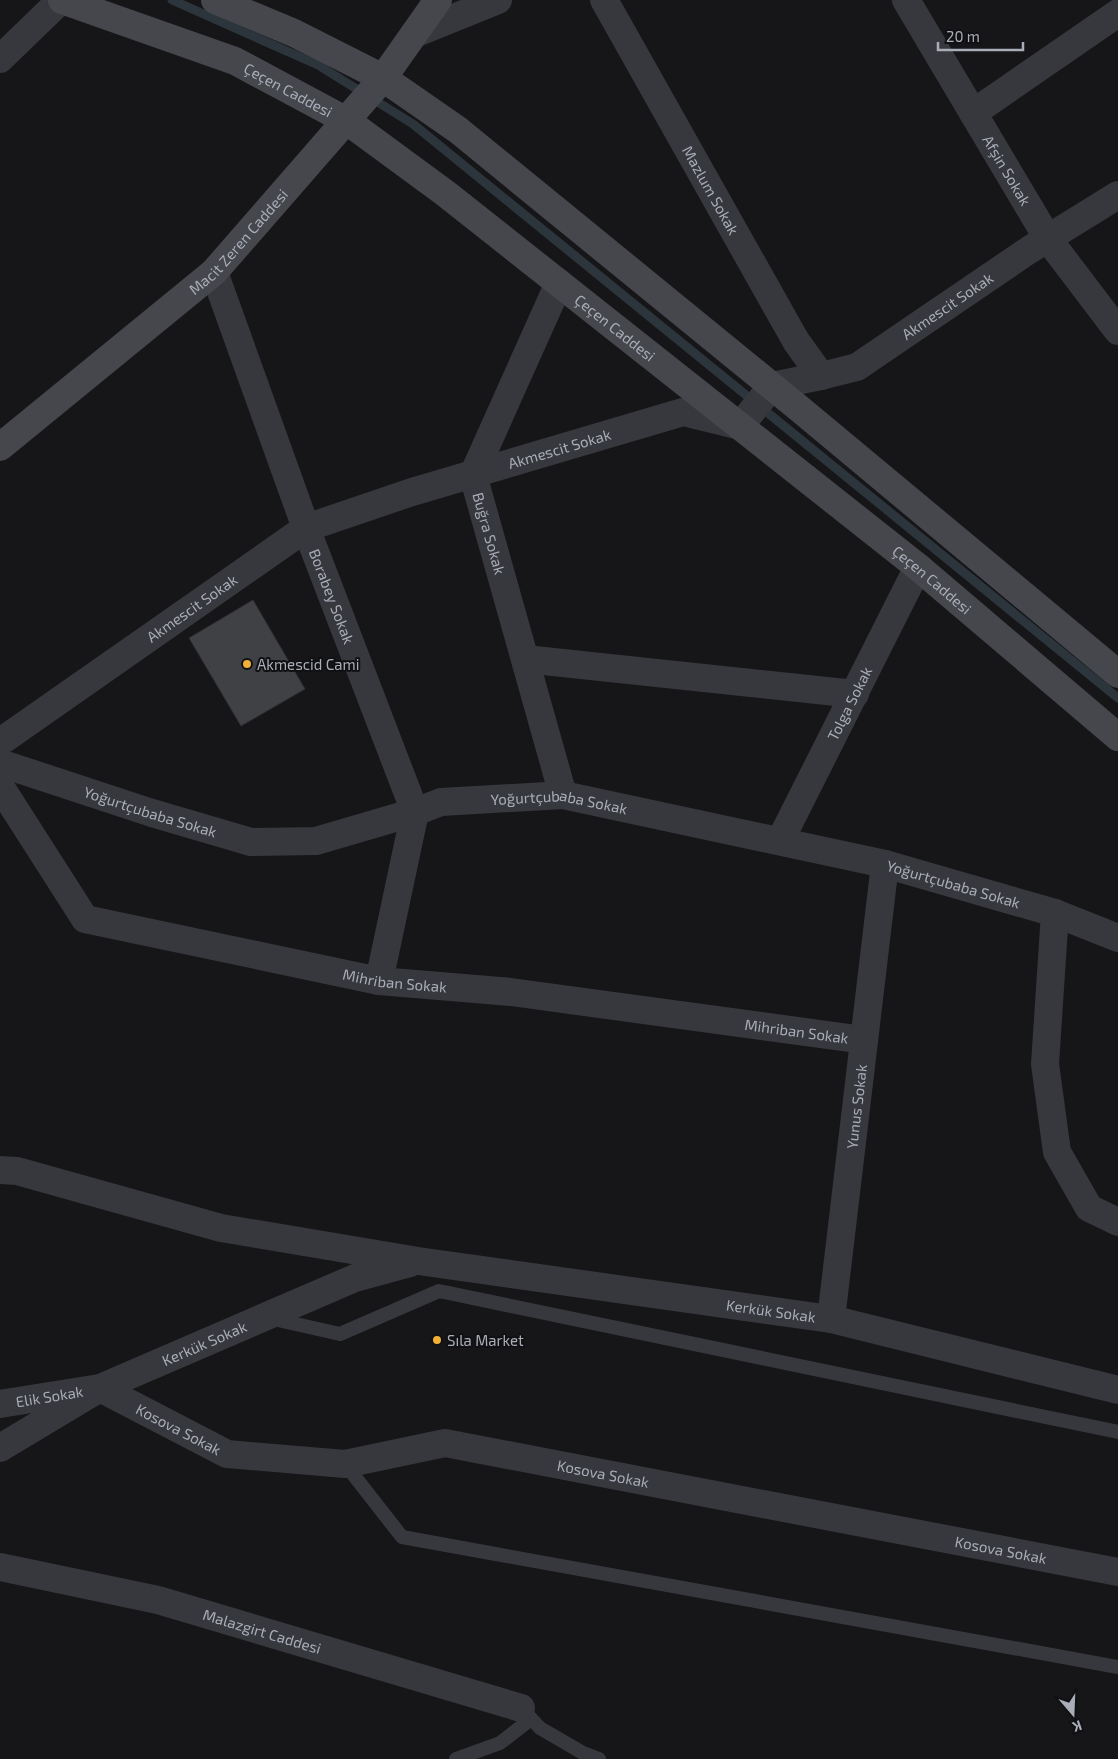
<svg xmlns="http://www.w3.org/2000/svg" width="1118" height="1759" font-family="'Exo 2',sans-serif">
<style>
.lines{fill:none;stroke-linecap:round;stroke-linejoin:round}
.stream{stroke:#2c353c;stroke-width:9}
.building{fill:#404145;stroke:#303034}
.lane{stroke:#37383d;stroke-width:14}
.street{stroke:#37383d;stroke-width:28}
.secondary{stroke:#45474d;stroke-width:28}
.poi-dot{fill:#f2b134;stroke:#111113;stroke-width:2}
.labels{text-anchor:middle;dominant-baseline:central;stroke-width:4;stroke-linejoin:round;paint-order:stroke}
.street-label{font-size:15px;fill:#a8adb8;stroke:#111113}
.poi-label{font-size:15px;fill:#a8adb8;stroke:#111113;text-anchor:start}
</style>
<rect width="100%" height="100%" fill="#161618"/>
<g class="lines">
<path class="stream" d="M172 0 318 65 413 124 1118 698"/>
</g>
<path class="building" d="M253 600 305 689 241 726 189 638Z"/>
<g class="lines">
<g class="lane">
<path d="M269 1318 340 1334 439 1291 1118 1432"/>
<path d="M345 1464 402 1537 1118 1667"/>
<path d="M521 1708 540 1728 583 1753 599 1759"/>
<path d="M456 1759 500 1743 531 1719"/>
</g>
<g class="street">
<path id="s1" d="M604 0 796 341 821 376"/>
<path id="s2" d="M906 0 1048 239 1118 331"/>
<path d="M414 34 498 0"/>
<path d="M0 59 61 0"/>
<path d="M973 113 1118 13"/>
<path id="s3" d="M214 272 306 528 415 812 379 981"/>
<path id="s4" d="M559 283 473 475 563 795"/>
<path d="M525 659 855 694"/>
<path id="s5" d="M0 742 306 528 412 492 683 412 740 426 772 386 821 376 857 367 1029 250 1118 195"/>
<path id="s6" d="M0 763 152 813 251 842 316 841 415 812 441 802 563 795 885 864 1055 913 1118 938"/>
<path id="s7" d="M0 786 85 919 379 981 511 992 864 1040"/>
<path id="s8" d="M780 841 918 567"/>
<path d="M1055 913 1045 1064 1057 1152 1089 1208 1118 1222"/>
<path id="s9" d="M0 1170 17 1171 221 1228 418 1261 831 1319 1118 1390"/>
<path id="s10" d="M831 1319 885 864"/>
<path id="s11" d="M0 1404 100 1388 227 1454 345 1464 445 1443 1118 1572"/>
<path id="s12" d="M0 1448 100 1388 355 1278 410 1263"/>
<path id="s13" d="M0 1567 158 1600 521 1708"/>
</g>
<g class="secondary">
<path id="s14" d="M62 0 235 61 347 121 445 193 918 567 1118 737"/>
<path d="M215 0 294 33 383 78 458 130 801 410 1118 674"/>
<path id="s15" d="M0 447 214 272 383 78 438 0"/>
</g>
</g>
<g class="poi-dot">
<circle cx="247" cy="664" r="5"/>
<circle cx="437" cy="1340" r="5"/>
</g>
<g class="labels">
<g class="street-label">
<text stroke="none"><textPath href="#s14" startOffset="244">Çeçen Caddesi</textPath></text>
<text stroke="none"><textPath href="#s2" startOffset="198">Afşin Sokak</textPath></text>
<text stroke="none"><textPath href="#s1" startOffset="218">Mazlum Sokak</textPath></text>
<text stroke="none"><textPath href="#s15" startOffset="315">Macit Zeren Caddesi</textPath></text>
<text stroke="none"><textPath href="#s5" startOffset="1074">Akmescit Sokak</textPath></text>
<text stroke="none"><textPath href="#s14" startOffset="649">Çeçen Caddesi</textPath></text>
<text stroke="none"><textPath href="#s5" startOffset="639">Akmescit Sokak</textPath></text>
<text stroke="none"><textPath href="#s4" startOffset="271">Buğra Sokak</textPath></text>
<text stroke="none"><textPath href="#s14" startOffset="1054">Çeçen Caddesi</textPath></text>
<text stroke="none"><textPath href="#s3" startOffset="345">Borabey Sokak</textPath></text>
<text stroke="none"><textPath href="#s5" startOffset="234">Akmescit Sokak</textPath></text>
<text stroke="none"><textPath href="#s8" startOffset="154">Tolga Sokak</textPath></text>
<text stroke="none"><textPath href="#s6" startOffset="578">Yoğurtçubaba Sokak</textPath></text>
<text stroke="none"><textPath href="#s6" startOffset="158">Yoğurtçubaba Sokak</textPath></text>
<text stroke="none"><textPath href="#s6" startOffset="982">Yoğurtçubaba Sokak</textPath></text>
<text stroke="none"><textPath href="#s7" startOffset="474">Mihriban Sokak</textPath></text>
<text stroke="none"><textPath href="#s7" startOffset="879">Mihriban Sokak</textPath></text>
<text stroke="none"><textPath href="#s10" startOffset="214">Yunus Sokak</textPath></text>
<text stroke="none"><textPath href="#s9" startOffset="785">Kerkük Sokak</textPath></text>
<text stroke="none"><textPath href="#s12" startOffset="230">Kerkük Sokak</textPath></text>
<text stroke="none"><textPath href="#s11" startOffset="50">Elik Sokak</textPath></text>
<text stroke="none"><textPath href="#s11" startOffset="190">Kosova Sokak</textPath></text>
<text stroke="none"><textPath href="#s11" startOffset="626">Kosova Sokak</textPath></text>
<text stroke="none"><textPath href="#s11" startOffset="1031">Kosova Sokak</textPath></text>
<text stroke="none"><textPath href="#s13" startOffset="270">Malazgirt Caddesi</textPath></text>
</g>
<g class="poi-label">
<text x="257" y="664">Akmescid Cami</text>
<text x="447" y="1340">Sıla Market</text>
</g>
</g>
<g transform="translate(1073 1714) rotate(161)" stroke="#111113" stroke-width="4" paint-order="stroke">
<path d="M0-4L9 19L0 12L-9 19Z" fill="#a8adb8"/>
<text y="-8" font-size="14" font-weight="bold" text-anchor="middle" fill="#a8adb8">K</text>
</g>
<path d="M938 42v8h85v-8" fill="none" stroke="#a8adb8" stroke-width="2.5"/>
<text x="946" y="42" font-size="15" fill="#a8adb8" stroke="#111113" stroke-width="4" paint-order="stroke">20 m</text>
</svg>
